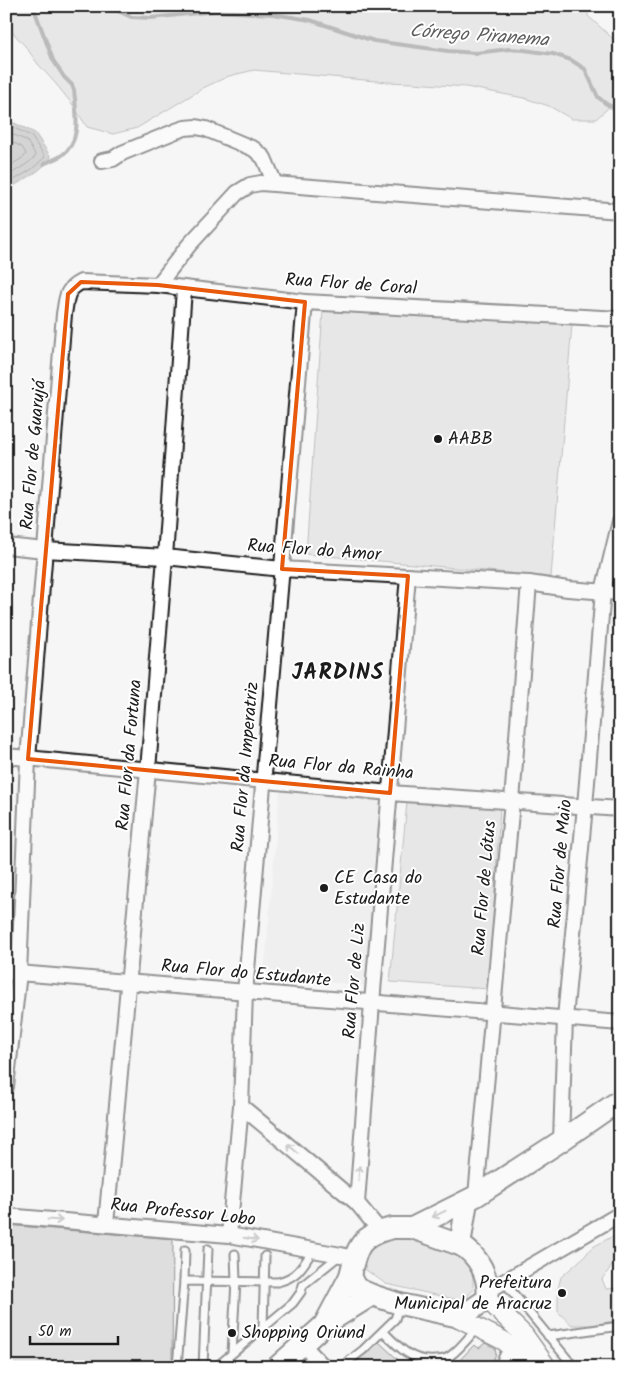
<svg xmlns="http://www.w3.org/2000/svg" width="626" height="1373" font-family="Kalam,sans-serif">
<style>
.built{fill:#e6e6e6}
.green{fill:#d6d6d6;stroke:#797979}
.water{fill:#acacac;stroke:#727272}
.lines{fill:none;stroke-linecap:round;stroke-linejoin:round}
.shore{stroke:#565656;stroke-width:1}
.stream{stroke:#727272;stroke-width:4}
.building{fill:#c0c0c0;stroke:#1c1c1c}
.service-casing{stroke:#1c1c1c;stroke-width:11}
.minor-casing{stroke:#1c1c1c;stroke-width:18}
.tertiary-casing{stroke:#1c1c1c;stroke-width:21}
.secondary-casing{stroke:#1c1c1c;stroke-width:24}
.service{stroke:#fff;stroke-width:7}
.minor{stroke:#fff;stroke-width:14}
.tertiary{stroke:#fff;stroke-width:18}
.secondary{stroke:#fff;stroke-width:20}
.oneway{stroke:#999}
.marked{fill:none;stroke:#e8590c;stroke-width:4;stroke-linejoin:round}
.poi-dot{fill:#1c1c1c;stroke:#fff;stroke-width:2}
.labels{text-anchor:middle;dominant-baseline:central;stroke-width:4;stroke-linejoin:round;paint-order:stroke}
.street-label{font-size:18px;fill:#1c1c1c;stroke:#fff}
.poi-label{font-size:18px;fill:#1c1c1c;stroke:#fff;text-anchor:start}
.water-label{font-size:19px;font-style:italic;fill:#5d5d5d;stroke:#fff}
.district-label{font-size:22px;font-weight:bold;letter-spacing:1px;fill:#1c1c1c;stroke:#fff}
</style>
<rect width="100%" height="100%" fill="#f6f6f6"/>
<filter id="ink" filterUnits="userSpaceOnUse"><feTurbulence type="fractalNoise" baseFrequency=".02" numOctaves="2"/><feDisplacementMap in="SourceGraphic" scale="10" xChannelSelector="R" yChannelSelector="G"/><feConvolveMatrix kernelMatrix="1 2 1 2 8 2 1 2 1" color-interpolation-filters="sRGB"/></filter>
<g filter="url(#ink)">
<path class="built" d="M280 788 381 798 371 986 264 977Z"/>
<g class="green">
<path d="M6 6H587L588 16 620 45V97L596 119H572L549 106 524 98 466 87 413 83 387 82 254 70 229 76 205 87 137 128 113 134 87 127 73 105 56 84 38 64 26 47 6 25Z"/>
<path d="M323 311 572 324 551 577 306 554Z"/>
<path d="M407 802 500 807 489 989 390 982Z"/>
<path d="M620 1226V1255L602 1279 606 1289 620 1288V1320L591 1325H572L558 1312V1289L561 1277 585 1256 591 1248 615 1235Z"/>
<path d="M404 1238 438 1245 458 1255 473 1273V1290L464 1300 454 1299 386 1284 366 1270 363 1256 374 1242 385 1239Z"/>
</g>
<path class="water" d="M6 119 35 133 51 157C43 171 20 182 6 190Z"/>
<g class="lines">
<g class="shore">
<path d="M6 124 31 136 45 157 32 169 6 185"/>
<path d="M6 131 27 141 36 156 28 163 6 177"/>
<path d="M6 139 22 147 26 154 24 157 6 168"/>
</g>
<g class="stream">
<path d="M33 6 53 60 64 77 72 85 74 90C76 112 83 141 61 156 56 159 49 161 44 164"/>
<path d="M107 6 131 17 151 18 216 11 273 14 310 20 374 41 448 51 476 53 509 49 524 50 553 54 571 60 585 69 598 97 605 103 620 112"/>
</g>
</g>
<g class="building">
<path d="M6 1225 173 1239 172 1367H6Z"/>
<path d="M379 1342 406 1367H363L357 1361Z"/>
<path d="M485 1343 495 1348 496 1354 490 1367H453L474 1345 479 1348Z"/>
</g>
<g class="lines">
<g class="service-casing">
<g id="service">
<path d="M184 1281 185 1250"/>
<path d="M504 1282 574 1367"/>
<path d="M263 1327 265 1256"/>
<path d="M383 1331C398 1347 412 1362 435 1360 440 1360 446 1359 450 1356 460 1349 469 1337 477 1328"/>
<path d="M548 1336 620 1326"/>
<path d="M232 1353 236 1281 235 1254"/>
<path d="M177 1367 184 1281 278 1282C298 1277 302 1267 313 1250"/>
<path d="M203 1367 208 1249"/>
<path d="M216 1367 293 1303 301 1292 303 1285 339 1256"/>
<path d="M341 1367 363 1350 395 1319 400 1304"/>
</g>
</g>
<g class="minor-casing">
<g id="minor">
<path d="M102 161 113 159 122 153 176 131 185 128 196 127 206 129 254 149 264 158 275 184"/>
<path d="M158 285 189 245 237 193 250 185 261 183 620 211"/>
<path d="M6 546 45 550 165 557 282 569 529 583 568 589 620 593"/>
<path d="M6 756 390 793 620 809"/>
<path d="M6 972 620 1023"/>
<path d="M6 1087 19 973 28 759 64 314C67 298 65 290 81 282L158 285 305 302 620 319"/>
<path d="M241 1106 357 1203"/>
<path d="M561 1141 565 1018 585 806 603 591 620 521"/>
<path d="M476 1196 512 801 529 583"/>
<path d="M6 1216 229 1235 341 1255 354 1258"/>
<path d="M106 1224 148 770 165 557 184 289"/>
<path d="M380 1231 357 1203 372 1003 408 576"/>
<path d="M229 1235 241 1106 245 993 305 302"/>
<path d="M488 1291 620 1214"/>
<path d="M302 1344 324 1367"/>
<path d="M502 1367 512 1346 518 1340"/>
</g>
</g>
<g class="tertiary-casing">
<g id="tertiary">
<path d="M487 1299 524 1335 546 1366"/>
<path d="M455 1316 504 1341 537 1367"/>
</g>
</g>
<g class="secondary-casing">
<g id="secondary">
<path d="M393 1228H412L460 1245C479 1255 490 1278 487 1299L468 1312 455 1316 400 1304 372 1295 356 1288 350 1276C357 1245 361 1235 393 1228Z"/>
<path d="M412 1228 476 1196 561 1141 620 1100"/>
<path d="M460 1245 467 1201"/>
<path d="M324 1325 350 1276"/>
<path d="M277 1367 324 1325 372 1295"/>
</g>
</g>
<use href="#service" class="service"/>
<use href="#minor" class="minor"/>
<use href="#tertiary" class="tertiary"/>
<use href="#secondary" class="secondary"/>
</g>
<defs><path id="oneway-shaft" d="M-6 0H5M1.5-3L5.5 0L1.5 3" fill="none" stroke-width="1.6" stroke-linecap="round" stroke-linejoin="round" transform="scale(1.25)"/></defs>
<g class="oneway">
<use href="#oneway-shaft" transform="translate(293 1149) rotate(-140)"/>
<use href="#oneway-shaft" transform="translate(359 1173) rotate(-86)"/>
<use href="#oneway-shaft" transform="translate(439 1214) rotate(154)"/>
<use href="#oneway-shaft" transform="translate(55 1220) rotate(4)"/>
<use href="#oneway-shaft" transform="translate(251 1239) rotate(10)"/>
</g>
</g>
<path d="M0 0H626V1373H0ZM81 282 158 285 305 302 282 569 408 576 390 793 28 759 68 294Z" fill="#f6f6f6" fill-opacity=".55" fill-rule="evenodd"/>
<path class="marked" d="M81 282 158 285 305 302 282 569 408 576 390 793 28 759 68 294Z"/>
<g class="poi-dot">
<circle cx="438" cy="439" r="5"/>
<circle cx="324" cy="888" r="5"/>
<circle cx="562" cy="1293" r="5"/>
<circle cx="232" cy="1333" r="5"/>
</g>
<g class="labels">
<g class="street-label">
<text transform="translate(351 285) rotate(4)">Rua Flor de Coral</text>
<text transform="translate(34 455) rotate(-85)">Rua Flor de Guarujá</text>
<text transform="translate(314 551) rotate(4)">Rua Flor do Amor</text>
<text transform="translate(130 755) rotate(-85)">Rua Flor da Fortuna</text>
<text transform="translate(246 767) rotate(-85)">Rua Flor da Imperatriz</text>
<text transform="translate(341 768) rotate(5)">Rua Flor da Rainha</text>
<text transform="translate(561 864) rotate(-85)">Rua Flor de Maio</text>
<text transform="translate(485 888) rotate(-85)">Rua Flor de Lótus</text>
<text transform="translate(246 974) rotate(5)">Rua Flor do Estudante</text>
<text transform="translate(355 981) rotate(-85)">Rua Flor de Liz</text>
<text transform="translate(183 1213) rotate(6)">Rua Professor Lobo</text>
</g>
<g class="poi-label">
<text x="448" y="439">AABB</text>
<text x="334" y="878">CE Casa do<tspan x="334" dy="21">Estudante</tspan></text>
<text x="552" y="1283" text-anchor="end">Prefeitura<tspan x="552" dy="21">Municipal de Aracruz</tspan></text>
<text x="242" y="1333">Shopping Oriund</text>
</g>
<g class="water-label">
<text transform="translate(479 36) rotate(4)">Córrego Piranema</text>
</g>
<g class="district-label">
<text x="338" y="673">JARDINS</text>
</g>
</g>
<rect width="626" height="1373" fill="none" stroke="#fff" stroke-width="25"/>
<rect x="12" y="12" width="601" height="1348" fill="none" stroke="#1c1c1c" stroke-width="2" filter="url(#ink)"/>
<path d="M30 1336v8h88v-8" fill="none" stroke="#1c1c1c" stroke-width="2.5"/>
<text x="38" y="1336" font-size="15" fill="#1c1c1c" stroke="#ffffff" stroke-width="4" paint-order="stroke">50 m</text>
</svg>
